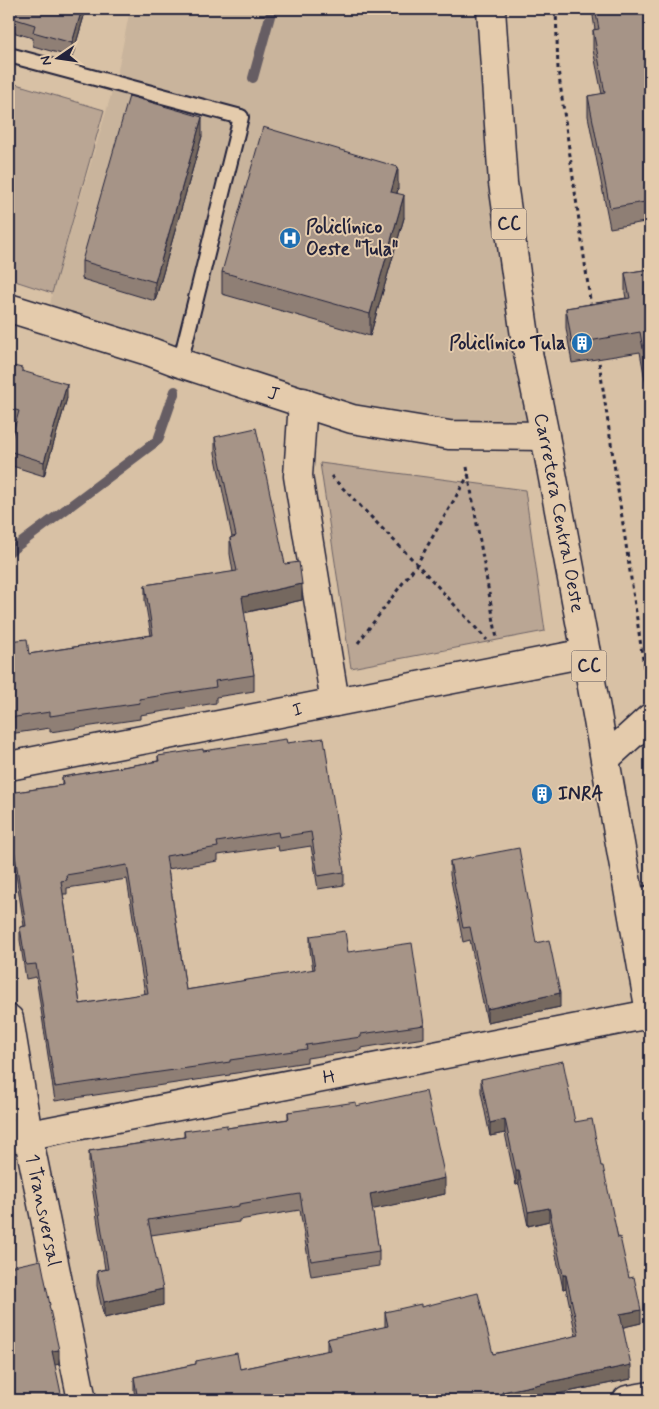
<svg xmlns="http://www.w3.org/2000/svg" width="659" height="1409" font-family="Mynerve,sans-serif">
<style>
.built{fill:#c9b49c}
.green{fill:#baa694;stroke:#6e6468}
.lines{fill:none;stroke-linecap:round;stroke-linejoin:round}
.stream{stroke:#665d63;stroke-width:10}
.lane-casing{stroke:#22223b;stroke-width:18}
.street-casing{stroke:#22223b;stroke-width:31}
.secondary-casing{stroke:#22223b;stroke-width:31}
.primary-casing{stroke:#22223b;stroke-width:31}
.path{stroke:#22223b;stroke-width:3;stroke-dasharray:4 4;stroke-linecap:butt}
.lane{stroke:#e4cbac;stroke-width:14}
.street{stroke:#e4cbac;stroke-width:28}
.secondary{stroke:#e4cbac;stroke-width:28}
.primary{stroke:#e4cbac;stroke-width:28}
.wall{fill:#8f7f74;stroke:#22223b;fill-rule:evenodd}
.shaded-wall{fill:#74685e;stroke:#22223b}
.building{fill:#a69487;stroke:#22223b;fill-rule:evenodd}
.labels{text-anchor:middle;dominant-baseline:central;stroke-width:4;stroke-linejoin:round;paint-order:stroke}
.shield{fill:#e4cbac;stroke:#5c555d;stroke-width:1}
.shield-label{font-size:18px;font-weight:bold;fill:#22223b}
.poi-label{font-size:19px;font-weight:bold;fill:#22223b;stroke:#e4cbac;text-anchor:start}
.street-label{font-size:19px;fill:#22223b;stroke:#e4cbac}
</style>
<rect width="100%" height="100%" fill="#d8c1a5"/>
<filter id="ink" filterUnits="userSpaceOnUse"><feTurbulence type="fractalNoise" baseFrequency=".02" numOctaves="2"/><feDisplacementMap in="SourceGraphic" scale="10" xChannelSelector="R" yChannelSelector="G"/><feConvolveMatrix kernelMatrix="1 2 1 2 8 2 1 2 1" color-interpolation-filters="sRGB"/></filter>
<g filter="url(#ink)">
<path class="built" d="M130 9H491L545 436 449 435 48 320 52 293 117 75Z"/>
<g class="green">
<path d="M9 82 104 110 52 293 9 279Z"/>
<path d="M320 463 525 490 545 631 351 668Z"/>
</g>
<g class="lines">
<g class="stream">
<path d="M253 78 272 9"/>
<path d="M9 552 158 440 175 391"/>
</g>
<g class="lane-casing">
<g id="lane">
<path d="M9 55 241 117 180 363"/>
<path d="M631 897 650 893"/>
</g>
</g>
<g class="street-casing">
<g id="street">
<path d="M303 402 298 476 335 702"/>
<path d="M606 758 650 718"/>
<path id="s1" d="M9 766 586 653"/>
<path id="s2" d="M9 1019 28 1135 82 1400"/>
<path id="s3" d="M9 1139 650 1014"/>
<path d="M627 1400 650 1396"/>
</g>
</g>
<g class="secondary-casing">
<g id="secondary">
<path id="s4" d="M9 308 151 352 180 363 352 419 449 435 545 436"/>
</g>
</g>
<g class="primary-casing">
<g id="primary">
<path id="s5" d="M491 9 503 183 526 343 545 436 586 653 650 1012"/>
</g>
</g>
<g class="path">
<path d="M556 9 558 69 591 307"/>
<path d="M598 355 647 687"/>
<path d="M467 467 497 639"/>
<path d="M331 476 417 564 487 640"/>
<path d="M358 643 417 564 469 474"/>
</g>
<use href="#lane" class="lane"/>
<use href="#street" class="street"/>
<use href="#secondary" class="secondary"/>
<use href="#primary" class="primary"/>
</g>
<g class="wall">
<path d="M9 9H84V16L72 57 33 46V38L9 31Z"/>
<path d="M592 9H650V251L645 222 610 228 588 116V96L602 94 593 50V30H595Z"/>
<path d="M202 136 155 301 82 279V261Z"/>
<path d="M398 189 397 193 404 218 370 336 222 294V272Z"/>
<path d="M650 269V408L640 352 572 363 566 328V308L626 298 625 293V273Z"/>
<path d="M9 365 22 371 67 398 44 476 9 465V447L15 424 9 422Z"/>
<path d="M215 437 285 564 302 600 244 613 254 675V691L216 697V703L140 715V719L50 732V728L9 734V641L29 654 151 635 145 601V585L233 572 230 554V538L232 537 215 453Z"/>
<path d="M287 743 344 872V885L318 889 311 846 279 851 278 846 218 855V861L168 869 186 990 313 970 310 950V936L348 952 424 1025V1038L361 1048V1050L307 1058V1062L230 1074V1075L55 1101 36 977 26 979 20 940V927L24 926 9 830V793L62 785V777L158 761V756ZM127 879 145 994 80 1004 63 894H67V888Z"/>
<path d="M450 861 536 943 560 1007 487 1022 470 940 463 942 450 875Z"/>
<path d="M481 1079 575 1122 601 1166 618 1238 641 1323 623 1327 631 1379 528 1400H136L134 1391V1377L196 1364V1361L240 1369 327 1351V1339L385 1327V1312L421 1307 493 1354 576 1336 566 1288 563 1289 549 1221 528 1226 519 1184 516 1185 505 1133 490 1136 481 1092Z"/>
<path d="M356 1106 445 1194 372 1209 379 1251V1266L311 1276 300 1210 239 1220V1222L151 1235 163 1305 104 1318 97 1286V1271L105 1269 89 1167V1151L184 1137V1131L227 1128 288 1119V1112Z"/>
</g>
<g class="shaded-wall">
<path d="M82 9H84V16L72 57V43Z"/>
<path d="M202 117V136L155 301V282Z"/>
<path d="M398 167V189L391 214V192Z"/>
<path d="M404 195V218L370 336V314Z"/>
<path d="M67 384V398L44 476V462Z"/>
<path d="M302 584V600L242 613V597Z"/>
<path d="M560 993V1007L487 1022V1009Z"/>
<path d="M505 1119V1133L490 1136V1123Z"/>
<path d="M516 1171H519V1184L516 1185Z"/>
<path d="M445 1178V1194L370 1210V1194Z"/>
<path d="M549 1208V1221L528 1226V1212Z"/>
<path d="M563 1275H566V1288L563 1289Z"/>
<path d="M163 1289V1305L104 1318V1302Z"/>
<path d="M641 1310V1323L620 1328V1314Z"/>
<path d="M59 1350V1364L52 1366V1351Z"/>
<path d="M631 1365V1379L528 1400H481L502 1392Z"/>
<path d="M402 1396V1400H385Z"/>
<path d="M451 1396V1400H431Z"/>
</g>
<g class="building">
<path d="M9 9H82L72 43 33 32 35 25 9 17Z"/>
<path d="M595 9H650V231L645 202 610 208 588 96 605 93 593 30 599 29Z"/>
<path d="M129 96 202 117 155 282 82 261Z"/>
<path d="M263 127 398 167 391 192 404 195 370 314 222 272Z"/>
<path d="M650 269V388L640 332 572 344 566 308 630 298 625 273Z"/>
<path d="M9 365 22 368V371L67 384 44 462 9 451V447L19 411 9 408Z"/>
<path d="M256 428 285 564 299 562 302 584 242 597 254 675 215 681 216 687 139 699 140 703 50 716V712L9 718V641L27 639 29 654 153 635 145 585 237 571 230 538 236 536 215 437Z"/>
<path d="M324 738 344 872 318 876 311 832 279 837 278 832 217 842 218 847 166 856 186 990 315 969 310 936 345 931 348 952 412 943 424 1025 361 1034V1037L306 1045 307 1049 230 1060V1062L55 1087 36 964 26 965 20 927 26 926 9 816V793L63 785 62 777 159 761 158 756 203 749V751L286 739 287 743ZM127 865 148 993 80 1004 61 881 67 880 66 875Z"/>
<path d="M519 848 536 943 549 940 560 993 487 1009 470 927 463 928 450 861Z"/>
<path d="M563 1061 575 1122 592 1119 601 1166H603L618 1238 620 1237 629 1278 634 1277 641 1310 620 1314 631 1365 502 1392V1395L481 1400H452L451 1396 431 1400H403L402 1396 385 1400H138L134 1377 196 1364V1361L237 1353 240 1369 330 1350 327 1339 388 1326 385 1312 421 1304V1307L478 1293 493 1354 579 1335 566 1275H563L549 1208 528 1212 519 1171H516L505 1119 490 1123 481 1079Z"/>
<path d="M426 1091 445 1178 370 1194 379 1251 311 1261 300 1194 239 1204V1206L148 1220 163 1289 104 1302 97 1271 108 1269 89 1151 185 1137 184 1131 227 1125V1128L289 1119 288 1112 356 1102V1106Z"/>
<path d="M41 1260 50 1305H49L59 1350 52 1351 62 1398H60V1400H9V1267Z"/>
</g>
</g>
<defs>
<g id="hospital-disc" transform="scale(1.125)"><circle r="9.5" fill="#1f6fb2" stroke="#e4cbac"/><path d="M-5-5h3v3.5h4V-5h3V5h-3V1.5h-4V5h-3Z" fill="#fff"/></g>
<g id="building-disc" transform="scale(1.125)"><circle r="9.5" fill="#1f6fb2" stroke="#e4cbac"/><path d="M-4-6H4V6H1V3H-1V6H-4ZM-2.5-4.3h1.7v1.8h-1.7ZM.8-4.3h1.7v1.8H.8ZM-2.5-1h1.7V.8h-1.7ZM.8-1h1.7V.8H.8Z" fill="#fff"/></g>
</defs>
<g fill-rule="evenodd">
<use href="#hospital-disc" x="290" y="238"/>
<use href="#building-disc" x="582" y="343"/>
<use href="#building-disc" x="542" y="794"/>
</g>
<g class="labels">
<g class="shield">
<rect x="491.5" y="208.5" width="35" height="31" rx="4"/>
<rect x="571.5" y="650.5" width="35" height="31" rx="4"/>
</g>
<g class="shield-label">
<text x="509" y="224">CC</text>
<text x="589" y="666">CC</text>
</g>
<g class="poi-label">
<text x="306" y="227">Policlínico<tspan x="306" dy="22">Oeste "Tula"</tspan></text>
<text x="566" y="343" text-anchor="end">Policlínico Tula</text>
<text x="558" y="794">INRA</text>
</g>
<g class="street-label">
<text stroke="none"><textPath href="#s4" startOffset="278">J</textPath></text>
<text stroke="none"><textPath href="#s5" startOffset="509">Carretera Central Oeste</textPath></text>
<text stroke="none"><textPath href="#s1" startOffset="294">I</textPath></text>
<text stroke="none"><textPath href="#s3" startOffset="326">H</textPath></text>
<text stroke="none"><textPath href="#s2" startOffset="194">1 Transversal</textPath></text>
</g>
</g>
<rect width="659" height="1409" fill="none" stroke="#e4cbac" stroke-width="30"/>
<rect x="15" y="15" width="629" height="1379" fill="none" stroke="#22223b" stroke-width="2" filter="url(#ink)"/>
<g transform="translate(58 58) rotate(257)" stroke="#e4cbac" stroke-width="4" paint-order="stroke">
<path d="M0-4L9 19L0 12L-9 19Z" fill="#22223b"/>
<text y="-8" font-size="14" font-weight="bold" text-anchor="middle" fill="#22223b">N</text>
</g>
</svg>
